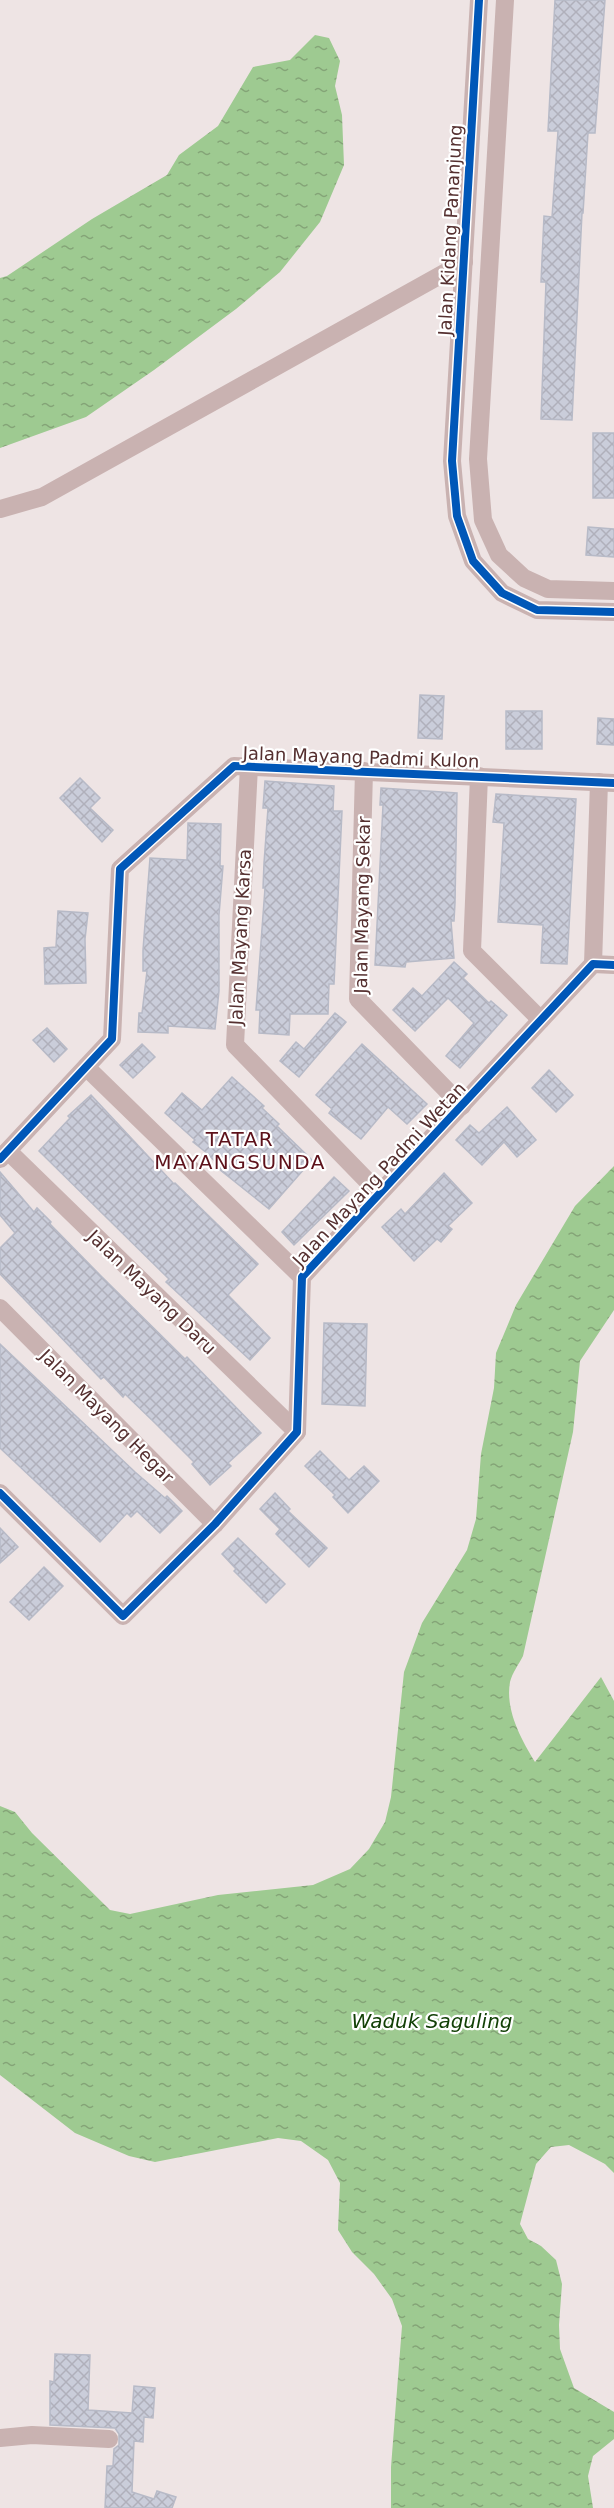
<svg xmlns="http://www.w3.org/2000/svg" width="614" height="2508" font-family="'DejaVu Sans',sans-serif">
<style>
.water{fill:url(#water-ripples)}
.building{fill:url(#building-cross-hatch);stroke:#b7bac7;stroke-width:1.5}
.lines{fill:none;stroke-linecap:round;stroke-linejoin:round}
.minor{stroke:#c9b2b1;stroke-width:18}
.cycleway-casing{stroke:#fff;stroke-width:11}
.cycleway{stroke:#0057b8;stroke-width:8}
.labels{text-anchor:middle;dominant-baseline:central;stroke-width:4.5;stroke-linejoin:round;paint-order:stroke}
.street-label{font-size:18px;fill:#553030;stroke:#fff}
.neighbourhood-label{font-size:20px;letter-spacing:1.5px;fill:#5d111a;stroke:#fff}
.water-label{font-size:20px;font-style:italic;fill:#124006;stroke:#fff}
</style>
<defs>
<pattern id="water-ripples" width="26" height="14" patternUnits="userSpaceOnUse" patternTransform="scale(1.5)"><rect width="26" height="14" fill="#9eca91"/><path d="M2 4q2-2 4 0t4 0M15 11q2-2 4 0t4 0" fill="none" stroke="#84a477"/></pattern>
<pattern id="building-cross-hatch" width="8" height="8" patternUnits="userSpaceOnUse" patternTransform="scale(1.5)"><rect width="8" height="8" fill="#cacdda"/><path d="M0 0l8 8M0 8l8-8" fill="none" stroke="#b0b0bb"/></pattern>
</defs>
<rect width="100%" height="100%" fill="#eee4e4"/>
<g class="water">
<path d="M315 35 329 38 340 61 335 86 342 115 344 165 320 222 280 272 236 309 154 370 86 417 0 448V278L7 276 92 219 167 175 179 155 218 126 253 67 290 60Z"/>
<path d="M614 1166V1310L580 1361 573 1432 523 1656C519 1664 512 1673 510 1682 505 1710 521 1739 535 1762L601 1677 614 1701V2173L605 2164 569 2145 551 2147 536 2164 520 2224 528 2239 541 2246 556 2260 562 2284 559 2325 560 2349 574 2388 614 2412V2439L593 2456 588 2476 593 2508H391V2467L402 2326 392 2299 374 2274 352 2252 338 2230 340 2183 328 2160 301 2141 278 2138 155 2162 129 2156 75 2133 0 2075V1806L15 1812 32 1833 110 1910 130 1914 218 1895 313 1885 350 1869 369 1849 385 1822 391 1797 404 1672 422 1623 467 1550 476 1519 481 1454 494 1388 496 1353 516 1305 575 1206Z"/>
</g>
<g class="building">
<path d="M555 0H605L595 133H588L583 213H582L572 420 541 419 546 282H541L544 216 552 217 558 131H548Z"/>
<rect x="593" y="433" width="21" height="65"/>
<path d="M588 527 614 529V557L586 555Z"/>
<path d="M420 695 444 696 442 739 418 738Z"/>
<rect x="506" y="711" width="36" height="38"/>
<path d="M598 718 614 719V745L597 744Z"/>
<path d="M80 778 100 798 90 808 113 830 102 842 60 798Z"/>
<path d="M265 781 334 786 333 811H342L334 984H329L328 1014H290L289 1035 259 1033 260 1010H256L265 888H263L264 863 268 808H263Z"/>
<path d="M381 788 457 793 455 903 454 921H451L454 958 406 962 405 967 375 965 383 805H380Z"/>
<path d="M496 794 576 799 567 964 541 963 543 925 498 922 504 823 493 822Z"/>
<path d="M188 823 221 824 220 866H223L219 915V991L215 1029 168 1026V1033L138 1032 139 1013H142L147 971H143V950L150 858 187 860Z"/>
<path d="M58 911 88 913 85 939 86 983 45 984 44 948 56 947Z"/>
<path d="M454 962 467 974 463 978 489 1003 491 1001 507 1015 460 1068 446 1056 474 1023 448 998 415 1031 393 1010 413 988 422 996Z"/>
<path d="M335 1013 346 1022 299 1077 280 1061 296 1042 304 1049Z"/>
<path d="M47 1028 67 1049 54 1062 33 1040Z"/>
<path d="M142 1044 155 1057 133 1078 120 1065Z"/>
<path d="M362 1044 427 1104 407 1124 388 1107 361 1139 329 1113 332 1109 316 1095Z"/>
<path d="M549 1070 573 1095 556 1112 532 1088Z"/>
<path d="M232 1077 264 1106 262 1108 279 1124 277 1126 312 1160 269 1209 219 1169 220 1167 208 1154 193 1142 195 1140 165 1113 182 1093 202 1110Z"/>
<path d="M91 1095 174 1184 175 1183 258 1264 228 1295 270 1338 250 1360 166 1282 169 1279 39 1151 70 1118 68 1116Z"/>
<path d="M507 1107 536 1140 517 1157 504 1142 482 1165 456 1140 470 1125 479 1133Z"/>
<path d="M0 1172 34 1212 37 1208 51 1222 50 1224 100 1275 185 1359 187 1357 261 1433 228 1463 231 1466 210 1485 192 1464 194 1462 154 1422 125 1394 123 1397 104 1377 101 1379 0 1274V1248L15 1233 0 1215Z"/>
<path d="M444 1173 472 1203 448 1226 452 1229 441 1242 437 1239 414 1261 382 1227 401 1209 405 1214Z"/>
<path d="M334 1177 349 1191 294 1245 282 1232Z"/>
<path d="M324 1323 367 1324 365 1406 322 1404Z"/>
<path d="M0 1344 135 1472 165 1498 167 1496 182 1511 160 1533 137 1511 131 1517 127 1513 100 1542 0 1448Z"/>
<path d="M320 1451 349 1480 364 1466 379 1481 348 1513 333 1497 335 1495 305 1466Z"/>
<path d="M275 1493 290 1509 288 1511 327 1548 309 1567 276 1534 280 1529 260 1509Z"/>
<path d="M0 1528 18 1547 0 1563Z"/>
<path d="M238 1538 285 1584 266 1603 234 1571 236 1569 222 1554Z"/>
<path d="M44 1567 63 1586 29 1620 10 1602Z"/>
<path d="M55 2354 90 2355 88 2410 132 2413 134 2386 155 2388 153 2418 144 2417 143 2442 134 2441 132 2492 154 2499 157 2491 176 2497 172 2508H105L107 2466H113L114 2449 119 2445V2434L115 2428 50 2425V2381L54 2382Z"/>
</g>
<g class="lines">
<g class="minor">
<path d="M479 0 452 461 457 516 473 561 502 593 537 610 614 612"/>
<path d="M505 0 478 459 483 520 499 555 524 578 548 589 614 591"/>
<path d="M0 509 42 497 464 262"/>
<path d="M249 766 235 1045 379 1193"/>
<path d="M364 771 358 999 462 1106"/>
<path d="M479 776 472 951 541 1020"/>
<path d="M593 964 599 782"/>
<path d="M86 1067 302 1277"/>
<path d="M8 1151 297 1432"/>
<path d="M0 1159 112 1039 120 869 234 766 614 783"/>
<path d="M0 1308 215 1524"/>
<path d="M0 1493 123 1616 215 1524 297 1432 302 1277 593 964 614 965"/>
<path d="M0 2438 32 2435 109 2439"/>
</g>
<g class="cycleway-casing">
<g id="cycleway">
<path d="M479 0 452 461 457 516 473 561 502 593 537 610 614 612"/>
<path d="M0 1159 112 1039 120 869 234 766 614 783"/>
<path d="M0 1493 123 1616 215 1524 297 1432 302 1277 593 964 614 965"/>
</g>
</g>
<use href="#cycleway" class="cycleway"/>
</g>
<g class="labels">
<g class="street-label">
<text transform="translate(450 230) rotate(-87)">Jalan Kidang Pananjung</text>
<text transform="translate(361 757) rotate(2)">Jalan Mayang Padmi Kulon</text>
<text transform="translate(362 905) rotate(-89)">Jalan Mayang Sekar</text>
<text transform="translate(240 937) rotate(-87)">Jalan Mayang Karsa</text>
<text transform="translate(379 1174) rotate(-47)">Jalan Mayang Padmi Wetan</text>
<text transform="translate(152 1292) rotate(44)">Jalan Mayang Daru</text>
<text transform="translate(107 1416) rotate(45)">Jalan Mayang Hegar</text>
</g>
<g class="neighbourhood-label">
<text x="240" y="1139">TATAR<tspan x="240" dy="23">MAYANGSUNDA</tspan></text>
</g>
<g class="water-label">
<text x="432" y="2021">Waduk Saguling</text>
</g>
</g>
</svg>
